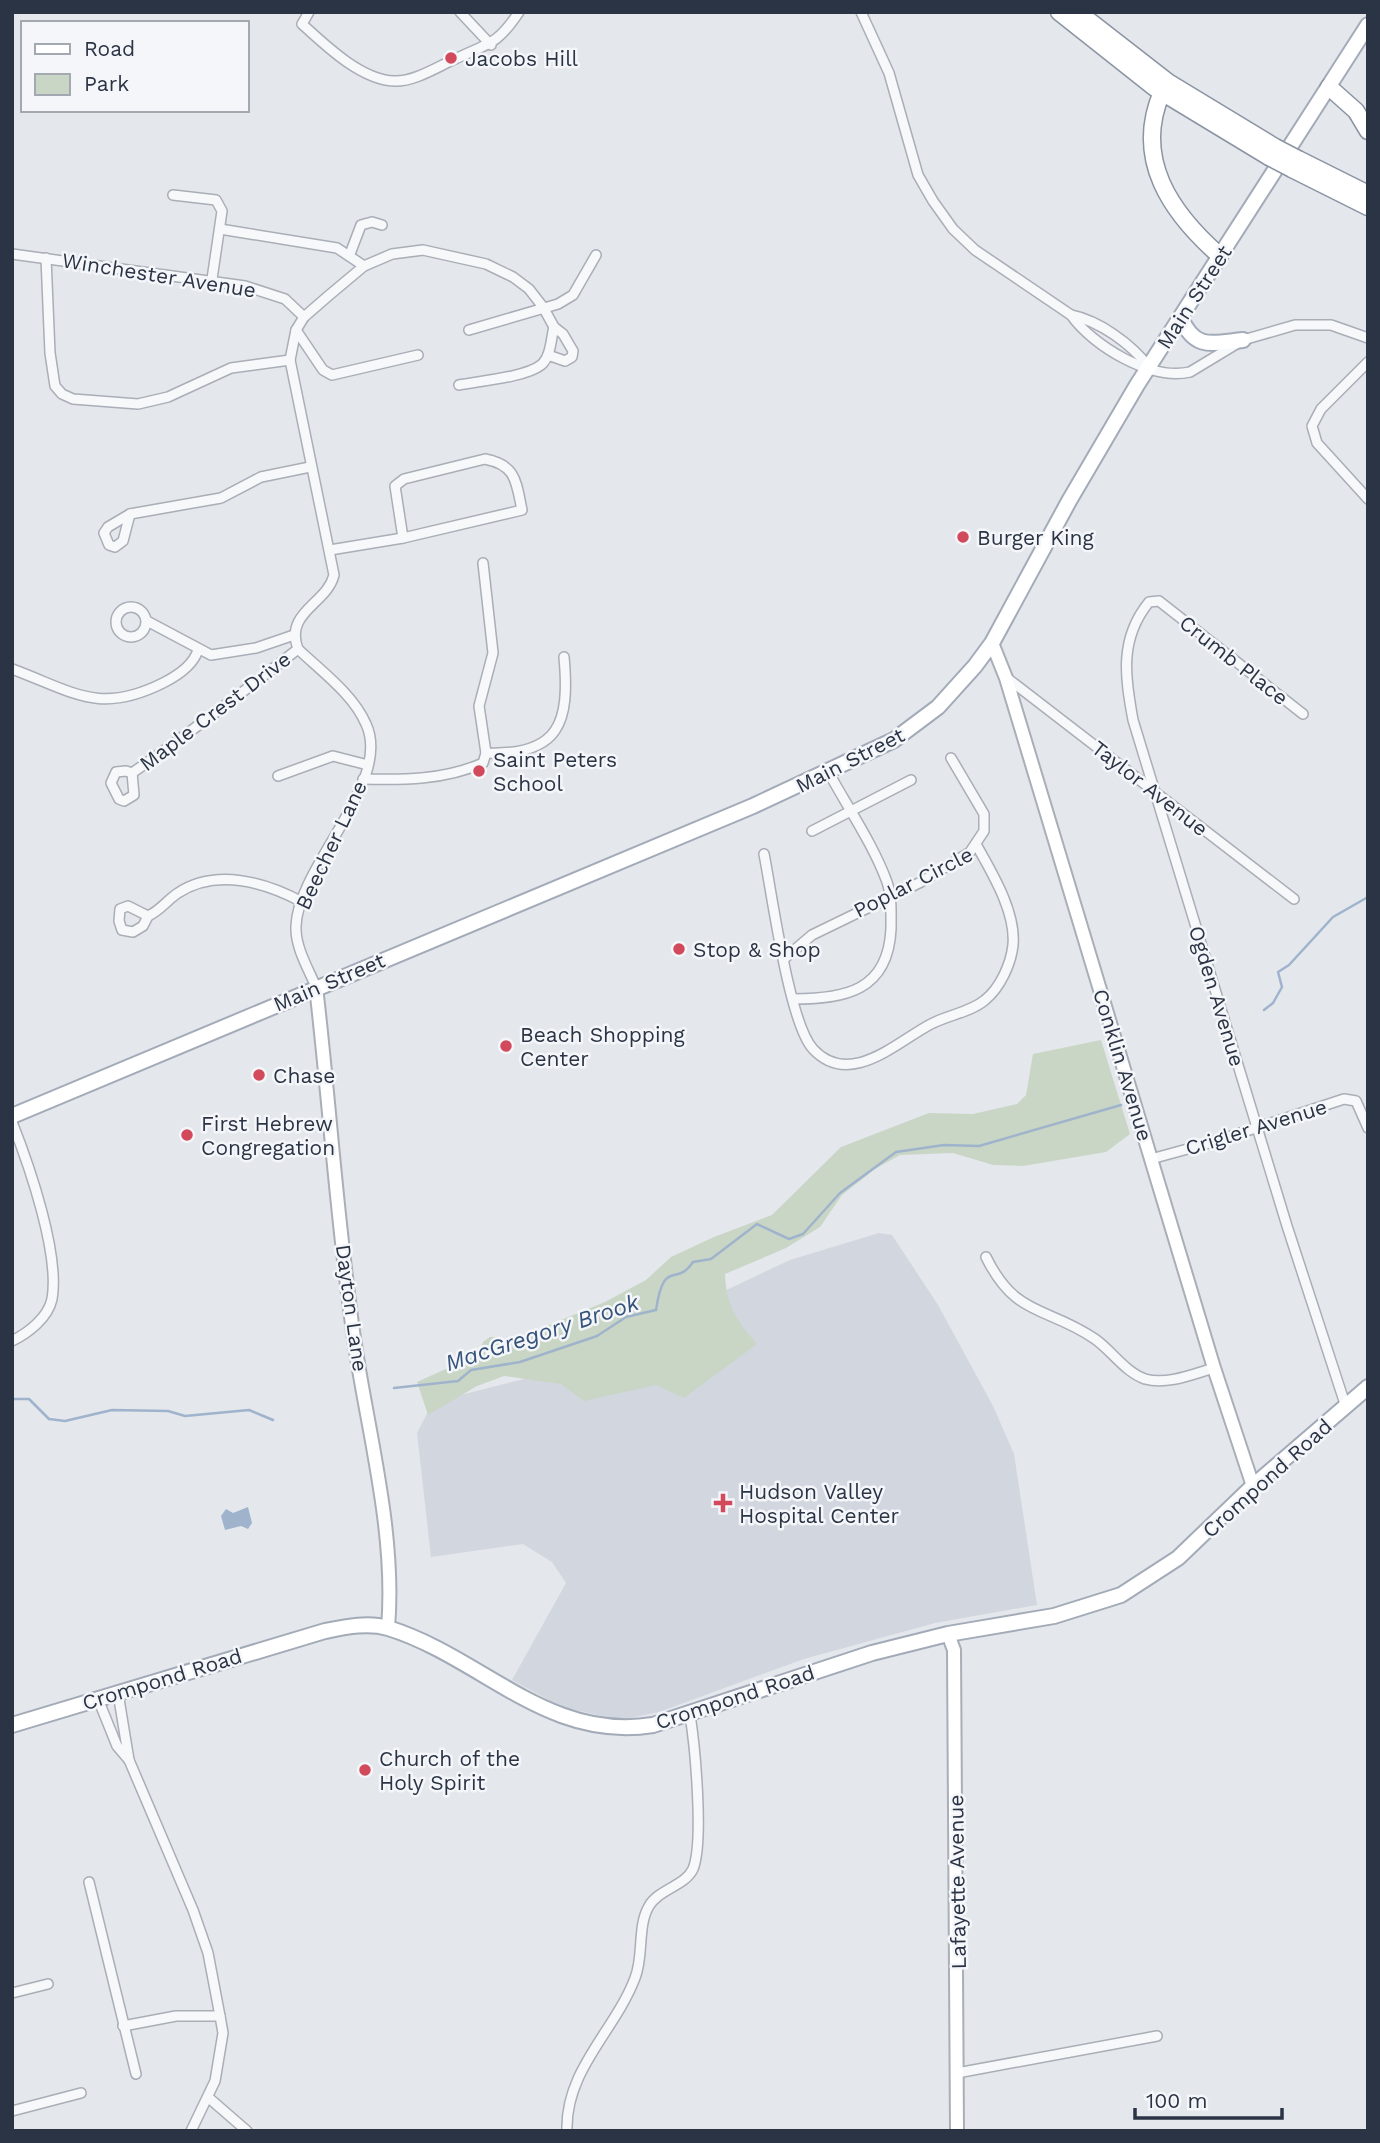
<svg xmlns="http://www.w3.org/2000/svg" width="1380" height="2143" font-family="'Work Sans',sans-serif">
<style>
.built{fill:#d2d6de}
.green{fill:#c9d6c5}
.water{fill:#9fb4cc}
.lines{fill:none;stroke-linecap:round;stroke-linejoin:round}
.stream{stroke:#9fb4cc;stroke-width:2.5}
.street-casing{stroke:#a9aeb7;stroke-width:12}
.secondary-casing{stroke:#a9aeb7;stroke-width:16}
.primary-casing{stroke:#a3abb8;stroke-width:18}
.highway-casing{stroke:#8b94a3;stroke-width:19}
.street{stroke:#f7f8fa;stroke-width:9}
.secondary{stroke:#fff;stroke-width:12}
.primary{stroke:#fff;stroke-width:14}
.highway{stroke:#fff;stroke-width:16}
.highway-bridge-casing{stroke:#8b94a3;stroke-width:19;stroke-linecap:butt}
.highway-bridge{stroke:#fff;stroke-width:16}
.poi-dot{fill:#d1495b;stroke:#f4f6f9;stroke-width:2.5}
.labels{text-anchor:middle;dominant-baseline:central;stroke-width:5;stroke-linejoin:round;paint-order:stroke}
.poi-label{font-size:21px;fill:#2b3445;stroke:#f4f6f9;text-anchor:start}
.street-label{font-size:21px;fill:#2b3445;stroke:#f4f6f9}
.water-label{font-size:23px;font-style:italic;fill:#34527a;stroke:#f4f6f9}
</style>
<rect width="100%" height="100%" fill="#e4e7ec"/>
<path class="built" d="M879 1233 892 1235 938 1305 993 1406 1014 1454 1037 1605 935 1623 804 1659 659 1712 620 1720 562 1707 512 1680 566 1583 552 1562 523 1544 431 1557 417 1433 433 1402 552 1372 790 1260Z"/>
<path class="green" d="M1101 1040 1130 1134 1106 1152 1023 1166 993 1165 953 1153 900 1155 875 1169 842 1195 820 1227 786 1248 725 1274C726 1305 737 1321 757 1344L684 1398 656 1385 584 1401 561 1384 504 1376 477 1386 428 1415 417 1382 479 1354 483 1342 490 1337H499L505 1343 605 1302 646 1280 671 1257 714 1237 772 1215 841 1147 929 1113 973 1114 1017 1104 1026 1095 1033 1054Z"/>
<path class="water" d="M248 1507 252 1523 248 1529 241 1526 225 1530 221 1516 226 1509 233 1513Z"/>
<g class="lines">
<g class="stream">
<path d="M1264 1010 1273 1003 1282 987 1278 972 1289 965 1333 917 1368 897"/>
<path d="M394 1388 458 1381 471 1370 520 1362 597 1336 626 1317 656 1310C664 1257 676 1288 693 1262L711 1259 757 1224 789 1239 803 1234 840 1193 896 1152 944 1145 979 1146 1121 1105"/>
<path d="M12 1399H29L49 1419 65 1421 112 1410 168 1411 185 1416 249 1410 273 1420"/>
</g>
<g class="street-casing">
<g id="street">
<path d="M309 12 302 24C325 45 361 80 394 81 414 82 437 67 455 59 489 43 497 45 519 12"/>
<path d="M460 12 491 45"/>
<path d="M861 12 889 73 918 175 933 201 953 229 975 250 1071 315C1093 346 1151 381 1190 372L1243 340 1295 325H1331L1368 338"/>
<path d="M173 195 216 200 222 211 212 279"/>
<path d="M220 229 337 248 364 266"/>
<path d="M12 254 245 286 285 299 304 317"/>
<path d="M350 254 361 225 372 222 382 225"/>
<path d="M46 258 50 353 55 386 62 394 73 399 138 404 168 397 231 368 290 360"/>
<path d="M1071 315C1100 321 1131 344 1149 367"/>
<path d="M296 330 323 370 332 375 418 355"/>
<path d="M469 330 558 304 573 295 596 255"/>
<path d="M1368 362 1321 409 1312 426 1317 443 1368 499"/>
<path d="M459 385C480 381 526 377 541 365 551 357 551 338 554 327"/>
<path d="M485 459C516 465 516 481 522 510L403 538 395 486 404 479Z"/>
<path d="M130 514 221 498 261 477 310 467"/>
<path d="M130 514 123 541 115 547 109 545 104 533 108 527Z"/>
<path d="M330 550 403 538"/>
<circle cx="131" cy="622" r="15"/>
<path d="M147 621 211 655 256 648 294 635"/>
<path d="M12 669C74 692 99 715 163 683 177 676 193 666 198 650"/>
<path d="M1007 678 1294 899"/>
<path d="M1303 714 1159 601 1149 602C1119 639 1125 677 1133 720L1287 1226 1346 1407"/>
<path d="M486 753C560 756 570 722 564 657"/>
<path d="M126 771 132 773 134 795 124 801 119 799 111 783 116 772Z"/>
<path d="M132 773C189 734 243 692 298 649"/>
<path d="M278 776 333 756 368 765"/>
<path d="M363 779C403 780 445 780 483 763L486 753 479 706 493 653 483 563"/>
<path d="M812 831 911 780"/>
<path d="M764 854C772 894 789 1023 813 1049 850 1089 898 1041 931 1024 948 1015 971 1012 985 1000 1000 988 1011 964 1013 945 1016 912 992 873 977 846"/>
<path d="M128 906 148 916 143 926 133 932 122 930 119 921 120 909Z"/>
<path d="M148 916C160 911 167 900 178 893 216 868 265 882 302 902"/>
<path d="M785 958 812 935 921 882 970 852 984 831V814L951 758"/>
<path d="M316 987C308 968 295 947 296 926 298 866 393 782 366 724 353 694 321 671 298 649 284 612 327 604 334 575L290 360 296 330 304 317 327 297 364 266 392 254 423 250 486 264 513 277 529 289 543 307 554 327 563 334 573 351 572 357 565 361 548 355"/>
<path d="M793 999C845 999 888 991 891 929 891 914 892 896 887 882 873 844 848 808 829 773"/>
<path d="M12 1122C29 1165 60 1254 52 1299 48 1318 28 1333 12 1341"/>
<path d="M1151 1159 1213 1142 1344 1099 1356 1101 1368 1128"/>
<path d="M986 1257C1016 1318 1047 1306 1095 1339 1112 1351 1125 1372 1145 1379 1168 1385 1193 1374 1214 1368"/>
<path d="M118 1693 129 1760 193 1910 208 1953 220 2016 223 2033 215 2081 191 2131"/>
<path d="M98 1699 117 1746 129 1760"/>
<path d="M89 1882 136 2074"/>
<path d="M12 1993 48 1984"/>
<path d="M123 2026 176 2016H220"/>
<path d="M957 2073 1157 2036"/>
<path d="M209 2098 247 2131"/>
<path d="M12 2111 81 2093"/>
<path d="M567 2131C565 2070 615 2031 635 1978 644 1956 637 1926 649 1906 659 1889 685 1886 693 1869 704 1842 695 1746 690 1715"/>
</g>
</g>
<g class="secondary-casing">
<g id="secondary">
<path d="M992 643 1006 678 1214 1368 1253 1486"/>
<path d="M316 987C330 1106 337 1226 355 1345 369 1437 396 1535 388 1628"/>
<path d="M948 1634 954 1650 957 2131"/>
</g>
</g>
<g class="primary-casing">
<g id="primary">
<path d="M1181 318C1195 351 1213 343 1243 340"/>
<path d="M12 1116 753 806 894 740 938 707 975 666 992 643 1069 501 1137 385 1368 25"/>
<path d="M12 1725 325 1631C345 1627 368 1622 388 1628 482 1657 547 1742 653 1725L872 1653 948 1634 1054 1616 1121 1595 1178 1558 1253 1486 1368 1387"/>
</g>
</g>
<g class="highway-casing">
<g id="highway">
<path d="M1059 12 1155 88 1269 157"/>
<path d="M1078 12 1168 82 1275 147"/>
<path d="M1329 87 1356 111 1368 131"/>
<path d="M1162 92C1133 159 1171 213 1220 256"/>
<path d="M1298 159 1368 194"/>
<path d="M1292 169 1368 207"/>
</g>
</g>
<use href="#street" class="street"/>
<use href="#secondary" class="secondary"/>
<use href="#primary" class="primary"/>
<use href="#highway" class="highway"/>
<g class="highway-bridge-casing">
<g id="highway-bridge">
<path d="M1275 147 1298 159"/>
<path d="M1269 157 1292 169"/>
</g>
</g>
<use href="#highway-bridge" class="highway-bridge"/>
</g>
<g class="poi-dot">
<circle cx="451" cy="58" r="7"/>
<circle cx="963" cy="537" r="7"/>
<circle cx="479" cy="771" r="7"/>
<circle cx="679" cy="949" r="7"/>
<circle cx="506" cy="1046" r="7"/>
<circle cx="259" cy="1075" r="7"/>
<circle cx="187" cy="1135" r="7"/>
<path d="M719.5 1492.5h7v7h7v7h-7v7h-7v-7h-7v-7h7z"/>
<circle cx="365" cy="1770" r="7"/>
</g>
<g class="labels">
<g class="poi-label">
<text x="465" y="58">Jacobs Hill</text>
<text x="977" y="537">Burger King</text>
<text x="493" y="759">Saint Peters<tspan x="493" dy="24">School</tspan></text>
<text x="693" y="949">Stop &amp; Shop</text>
<text x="520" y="1034">Beach Shopping<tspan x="520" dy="24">Center</tspan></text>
<text x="273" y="1075">Chase</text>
<text x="201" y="1123">First Hebrew<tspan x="201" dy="24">Congregation</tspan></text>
<text x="739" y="1491">Hudson Valley<tspan x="739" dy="24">Hospital Center</tspan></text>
<text x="379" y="1758">Church of the<tspan x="379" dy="24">Holy Spirit</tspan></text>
</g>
<g class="street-label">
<text transform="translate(159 275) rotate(9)">Winchester Avenue</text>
<text transform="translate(1194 297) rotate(-57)">Main Street</text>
<text transform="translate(1234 660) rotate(38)">Crumb Place</text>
<text transform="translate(215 711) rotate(-37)">Maple Crest Drive</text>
<text transform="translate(850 760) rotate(-27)">Main Street</text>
<text transform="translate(1150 788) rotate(38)">Taylor Avenue</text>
<text transform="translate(331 845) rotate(-65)">Beecher Lane</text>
<text transform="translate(913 882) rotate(-27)">Poplar Circle</text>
<text transform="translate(329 982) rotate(-23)">Main Street</text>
<text transform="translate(1217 996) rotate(73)">Ogden Avenue</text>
<text transform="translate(1123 1065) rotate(73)">Conklin Avenue</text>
<text transform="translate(1256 1127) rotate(-17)">Crigler Avenue</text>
<text transform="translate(352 1308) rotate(82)">Dayton Lane</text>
<text transform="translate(1267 1478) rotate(-42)">Crompond Road</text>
<text transform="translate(162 1679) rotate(-17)">Crompond Road</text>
<text transform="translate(735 1697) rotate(-18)">Crompond Road</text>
<text transform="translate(957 1882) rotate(-91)">Lafayette Avenue</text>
</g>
<g class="water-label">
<text transform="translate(542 1333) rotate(-18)">MacGregory Brook</text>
</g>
</g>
<rect width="1380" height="2143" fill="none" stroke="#2b3445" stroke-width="28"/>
<rect x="21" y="21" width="228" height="91" fill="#f4f6f9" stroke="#a4a8b1" stroke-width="2"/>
<rect x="35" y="44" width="35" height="10" fill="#ffffff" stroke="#a4a8b1" stroke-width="2"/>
<text x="84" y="56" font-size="21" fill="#2b3445">Road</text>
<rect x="35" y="74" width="35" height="21" fill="#c9d6c5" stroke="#a4a8b1" stroke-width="2"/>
<text x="84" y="91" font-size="21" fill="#2b3445">Park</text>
<path d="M1135 2108v10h147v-10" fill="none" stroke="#2b3445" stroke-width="3.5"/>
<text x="1146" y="2108" font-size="21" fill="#2b3445" stroke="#f4f6f9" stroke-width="5" paint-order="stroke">100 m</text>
</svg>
